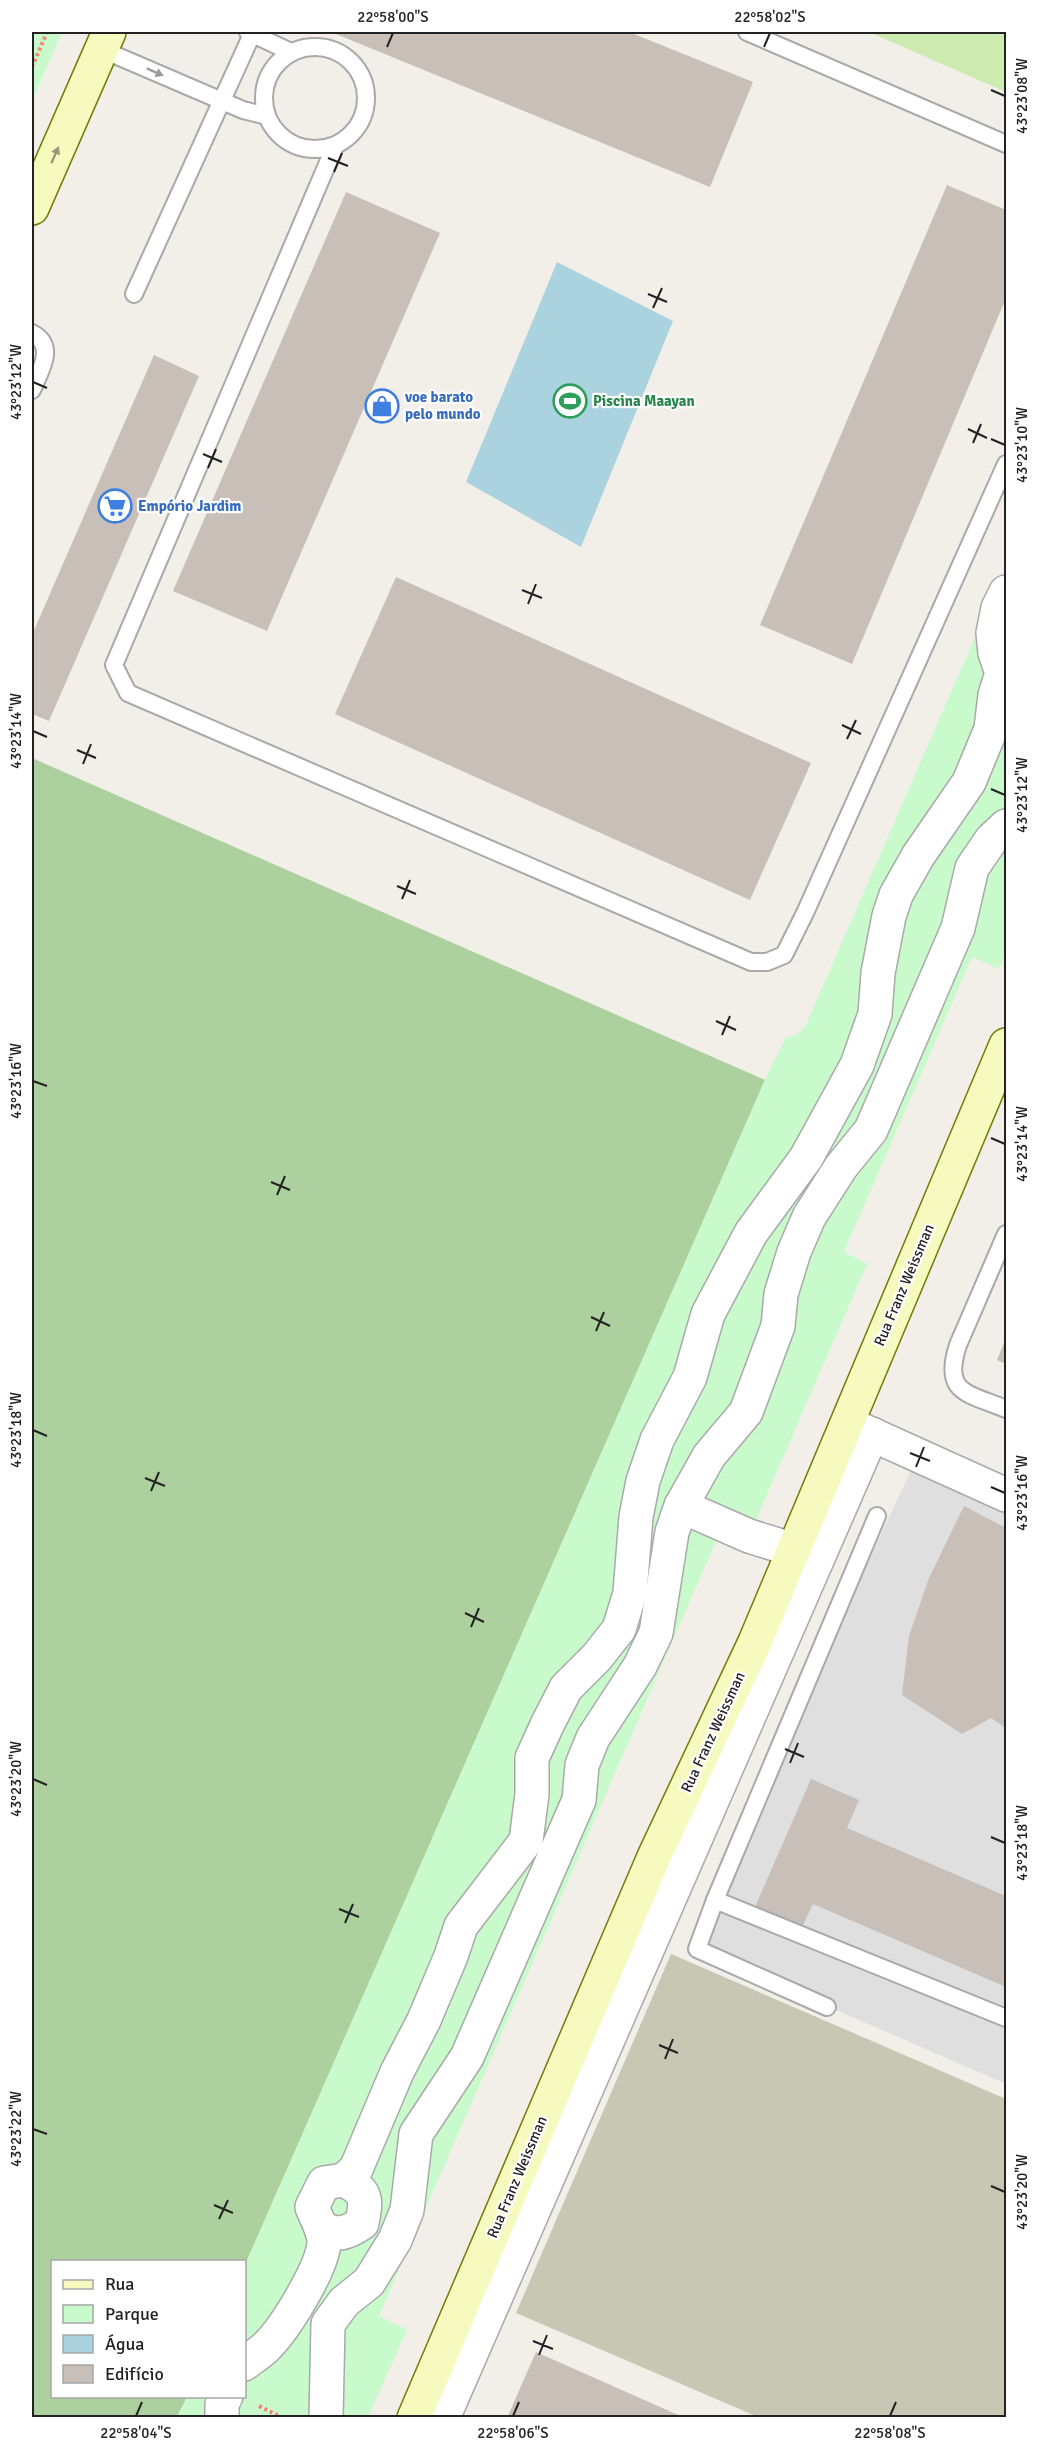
<svg xmlns="http://www.w3.org/2000/svg" width="1038" height="2449" font-family="Signika,sans-serif">
<style>
.residential{fill:#e0dfdf}
.construction{fill:#c7c7b4}
.grass{fill:#cdebb0}
.forest{fill:#add19e}
.park{fill:#c8facc}
.water{fill:#aad3df}
.building{fill:#c7bfb8}
.lines{fill:none;stroke-linecap:round;stroke-linejoin:round}
.lane-casing{stroke:#a9a9a9;stroke-width:20}
.street-casing{stroke:#a9a9a9;stroke-width:36}
.secondary-casing{stroke:#707d05;stroke-width:36}
.path{stroke:#fa8072;stroke-width:4;stroke-dasharray:3 3;stroke-linecap:butt}
.lane{stroke:#fff;stroke-width:16}
.street{stroke:#fff;stroke-width:33}
.secondary{stroke:#f7fabf;stroke-width:33}
.oneway{fill:#9c9c9c}
.oneway2{fill:#979978}
.ticks{fill:none;stroke:#222;stroke-width:2}
.labels{text-anchor:middle;dominant-baseline:central;stroke-width:4.5;stroke-linejoin:round;paint-order:stroke}
.shop-label{font-size:15px;font-weight:bold;fill:#366cbe;stroke:#fff;text-anchor:start}
.leisure-label{font-size:15px;font-weight:bold;fill:#27864d;stroke:#fff;text-anchor:start}
.street-label{font-size:15px;fill:#222;stroke:#fff}
.neatline{fill:none;stroke:#222;stroke-width:2}
.ticks-label{font-size:15px;text-anchor:middle;fill:#222}
</style>
<rect width="100%" height="100%" fill="#f2efe9"/>
<path class="residential" d="M913 1466 1006 1508V2084L689 1946Z"/>
<path class="construction" d="M671 1954 1006 2099V2417H758L516 2313Z"/>
<path class="grass" d="M869 32H1006V92Z"/>
<path class="forest" d="M32 758 765 1080 245 2265 244 2262H52V2396L187 2397 177 2417H32Z"/>
<g class="park">
<path d="M32 32H62L32 101Z"/>
<path d="M1006 566V951L999 969 972 957 844 1252 867 1264 742 1552 716 1541 379 2316 407 2330 368 2417 178 2418 187 2397 244 2396 245 2265 765 1080 786 1037 795 1036 805 1027Z"/>
</g>
<path class="water" d="M557 262 673 321 581 547 466 482Z"/>
<g class="building">
<path d="M331 32H629L753 82 710 187Z"/>
<path d="M947 185 1006 210V298L852 664 760 625Z"/>
<path d="M346 192 440 233 267 631 173 591Z"/>
<path d="M154 355 199 376 49 721 32 714V635Z"/>
<path d="M396 577 811 763 750 900 335 714Z"/>
<path d="M1006 1338V1364L997 1360Z"/>
<path d="M964 1506 1006 1528V1728L991 1718 962 1734 902 1695 909 1636 929 1578Z"/>
<path d="M811 1779 859 1800 847 1828 1006 1896V1987L813 1904 802 1927 755 1907Z"/>
<path d="M536 2352 685 2418H507Z"/>
</g>
<g class="lines">
<g class="lane-casing">
<g id="lane">
<path d="M248 32 291 52"/>
<path d="M747 32 1006 144"/>
<circle cx="315" cy="98" r="51"/>
<path d="M101 49 243 110 267 116"/>
<path d="M335 146 114 665 128 693 751 962H767L784 955 805 913 1006 464"/>
<path d="M134 294 253 32"/>
<path d="M32 333C57 346 40 371 32 390"/>
<path d="M1006 1234 958 1345C942 1394 968 1393 1006 1409"/>
<path d="M715 1900 1006 2018"/>
<path d="M827 2007 697 1949 715 1900 877 1516"/>
</g>
</g>
<g class="street-casing">
<g id="street">
<path d="M851 1425 1006 1495"/>
<path d="M681 1506 749 1536 794 1550"/>
<path d="M321 2228C339 2236 346 2234 362 2223 367 2198 367 2192 344 2180"/>
<path d="M244 2364C252 2358 260 2353 266 2347 285 2329 323 2267 324 2242 324 2230 316 2218 312 2207L324 2183 344 2180 356 2169 397 2072 424 2020 451 1956 461 1926 526 1841 532 1794V1758L547 1725 566 1688 597 1657 619 1629 630 1593 636 1517 643 1481 657 1440 690 1377 708 1314 751 1233 806 1158 857 1065 875 1014 878 973 889 916 896 895 918 856 969 782 991 729 995 695 1002 673 995 653 993 633 998 608 1006 592"/>
<path d="M222 2418V2404L226 2396"/>
<path d="M326 2418 328 2324 344 2302 369 2282 395 2240 407 2210 416 2134 467 2057 579 1800 582 1765 593 1738 640 1666 656 1633 672 1532 681 1506 709 1456 746 1412 778 1326 781 1294 794 1252 809 1217 841 1167 871 1130 958 928 972 868 991 840 1006 826"/>
<path d="M443 2418 872 1434"/>
</g>
</g>
<g class="secondary-casing">
<g id="secondary">
<path d="M32 208 109 32"/>
<path d="M414 2418 654 1857 755 1642 1006 1045"/>
</g>
</g>
<g class="path">
<path d="M32 67 47 32"/>
<path d="M259 2406 283 2418"/>
</g>
<use href="#lane" class="lane"/>
<use href="#street" class="street"/>
<use href="#secondary" class="secondary"/>
</g>
<defs><path id="oneway-solid" d="M-6-.8H1V-3.2L6.5 0L1 3.2V.8H-6Z" transform="scale(1.5)"/></defs>
<use class="oneway" href="#oneway-solid" transform="translate(155 72) rotate(24)"/>
<use class="oneway2" href="#oneway-solid" transform="translate(55 155) rotate(-66)"/>
<path class="ticks" d="M387 47 393 33M764 47 770 33M991 90 1005 96M328 158 348 166M334 172 342 153M648 294 667 302M653 308 662 288M33 382 47 388M968 429 987 438M991 439 1005 445M973 443 981 424M203 454 222 462M208 468 216 449M522 590 542 598M528 604 536 584M842 725 861 734M33 731 47 737M847 739 856 720M77 750 96 758M83 764 91 744M991 789 1005 795M397 886 416 894M402 899 410 880M716 1021 736 1030M722 1035 730 1016M33 1081 47 1086M991 1138 1005 1144M271 1182 290 1190M277 1195 285 1176M591 1317 610 1326M596 1331 604 1312M33 1430 47 1436M910 1453 930 1461M916 1467 924 1447M145 1478 165 1486M991 1487 1005 1493M151 1491 159 1472M465 1613 484 1622M471 1627 479 1608M785 1749 804 1757M790 1763 798 1743M33 1779 47 1785M991 1837 1005 1843M339 1909 359 1917M345 1923 353 1904M659 2045 678 2053M665 2059 673 2039M33 2129 47 2134M991 2186 1005 2192M214 2205 233 2213M219 2219 228 2200M533 2341 553 2349M539 2355 547 2335M136 2416 142 2402M513 2416 519 2402M890 2416 896 2402"/>
<defs>
<g id="stadium-ring" transform="scale(1.725)"><circle r="9.5" fill="#fff" stroke="#2e9e5b" stroke-width="1.5"/><path d="M0-5a6.5 5 0 1 0 0 10a6.5 5 0 1 0 0-10ZM-3.5-1.8h7v3.6h-7Z" fill="#2e9e5b"/></g>
<g id="shop-ring" transform="scale(1.725)"><circle r="9.5" fill="#fff" stroke="#3f7fe0" stroke-width="1.5"/><path d="M-5-2.5h2.3a2.7 3.5 0 0 1 5.4 0H5L5.5 6h-11ZM-1.5-2.5h3a1.5 2.3 0 0 0-3 0Z" fill="#3f7fe0"/></g>
<g id="supermarket-ring" transform="scale(1.725)"><circle r="9.5" fill="#fff" stroke="#3f7fe0" stroke-width="1.5"/><path d="M-6-5.5h2.5l.6 2H6L4.5 2H-2.5L-4.4-4H-6ZM-1.5 3.2a1.3 1.3 0 1 0 .1 0ZM3 3.2a1.3 1.3 0 1 0 .1 0Z" fill="#3f7fe0"/></g>
</defs>
<g fill-rule="evenodd">
<use href="#stadium-ring" x="570" y="401"/>
<use href="#shop-ring" x="382" y="406"/>
<use href="#supermarket-ring" x="115" y="506"/>
</g>
<g class="labels">
<g class="shop-label">
<text x="405" y="397">voe barato<tspan x="405" dy="17">pelo mundo</tspan></text>
<text x="138" y="506">Empório Jardim</text>
</g>
<g class="leisure-label">
<text x="593" y="401">Piscina Maayan</text>
</g>
<g class="street-label">
<text transform="translate(904 1285) rotate(-67)">Rua Franz Weissman</text>
<text transform="translate(713 1732) rotate(-65)">Rua Franz Weissman</text>
<text transform="translate(517 2177) rotate(-67)">Rua Franz Weissman</text>
</g>
</g>
<rect width="1038" height="2449" fill="none" stroke="#ffffff" stroke-width="66"/>
<rect x="51" y="2260" width="195" height="138" fill="#ffffff" stroke="#a7a7a7" stroke-width="1.5"/>
<rect x="63" y="2280" width="30" height="9" fill="#f7fabf" stroke="#a7a7a7" stroke-width="1.5"/>
<text x="105" y="2290" font-size="18" fill="#222222">Rua</text>
<rect x="63" y="2305" width="30" height="18" fill="#c8facc" stroke="#a7a7a7" stroke-width="1.5"/>
<text x="105" y="2320" font-size="18" fill="#222222">Parque</text>
<rect x="63" y="2335" width="30" height="18" fill="#aad3df" stroke="#a7a7a7" stroke-width="1.5"/>
<text x="105" y="2350" font-size="18" fill="#222222">Água</text>
<rect x="63" y="2365" width="30" height="18" fill="#c7bfb8" stroke="#a7a7a7" stroke-width="1.5"/>
<text x="105" y="2380" font-size="18" fill="#222222">Edifício</text>
<rect x="33" y="33" width="972" height="2383" class="neatline"/>
<g class="ticks-label">
<text x="393" y="22">22°58'00"S</text>
<text x="770" y="22">22°58'02"S</text>
<text transform="translate(1022 96) rotate(-90)" y="5">43°23'08"W</text>
<text transform="translate(16 382) rotate(-90)" y="5">43°23'12"W</text>
<text transform="translate(1022 445) rotate(-90)" y="5">43°23'10"W</text>
<text transform="translate(16 731) rotate(-90)" y="5">43°23'14"W</text>
<text transform="translate(1022 795) rotate(-90)" y="5">43°23'12"W</text>
<text transform="translate(16 1081) rotate(-90)" y="5">43°23'16"W</text>
<text transform="translate(1022 1144) rotate(-90)" y="5">43°23'14"W</text>
<text transform="translate(16 1430) rotate(-90)" y="5">43°23'18"W</text>
<text transform="translate(1022 1493) rotate(-90)" y="5">43°23'16"W</text>
<text transform="translate(16 1779) rotate(-90)" y="5">43°23'20"W</text>
<text transform="translate(1022 1843) rotate(-90)" y="5">43°23'18"W</text>
<text transform="translate(16 2129) rotate(-90)" y="5">43°23'22"W</text>
<text transform="translate(1022 2192) rotate(-90)" y="5">43°23'20"W</text>
<text x="136" y="2438">22°58'04"S</text>
<text x="513" y="2438">22°58'06"S</text>
<text x="890" y="2438">22°58'08"S</text>
</g>
</svg>
